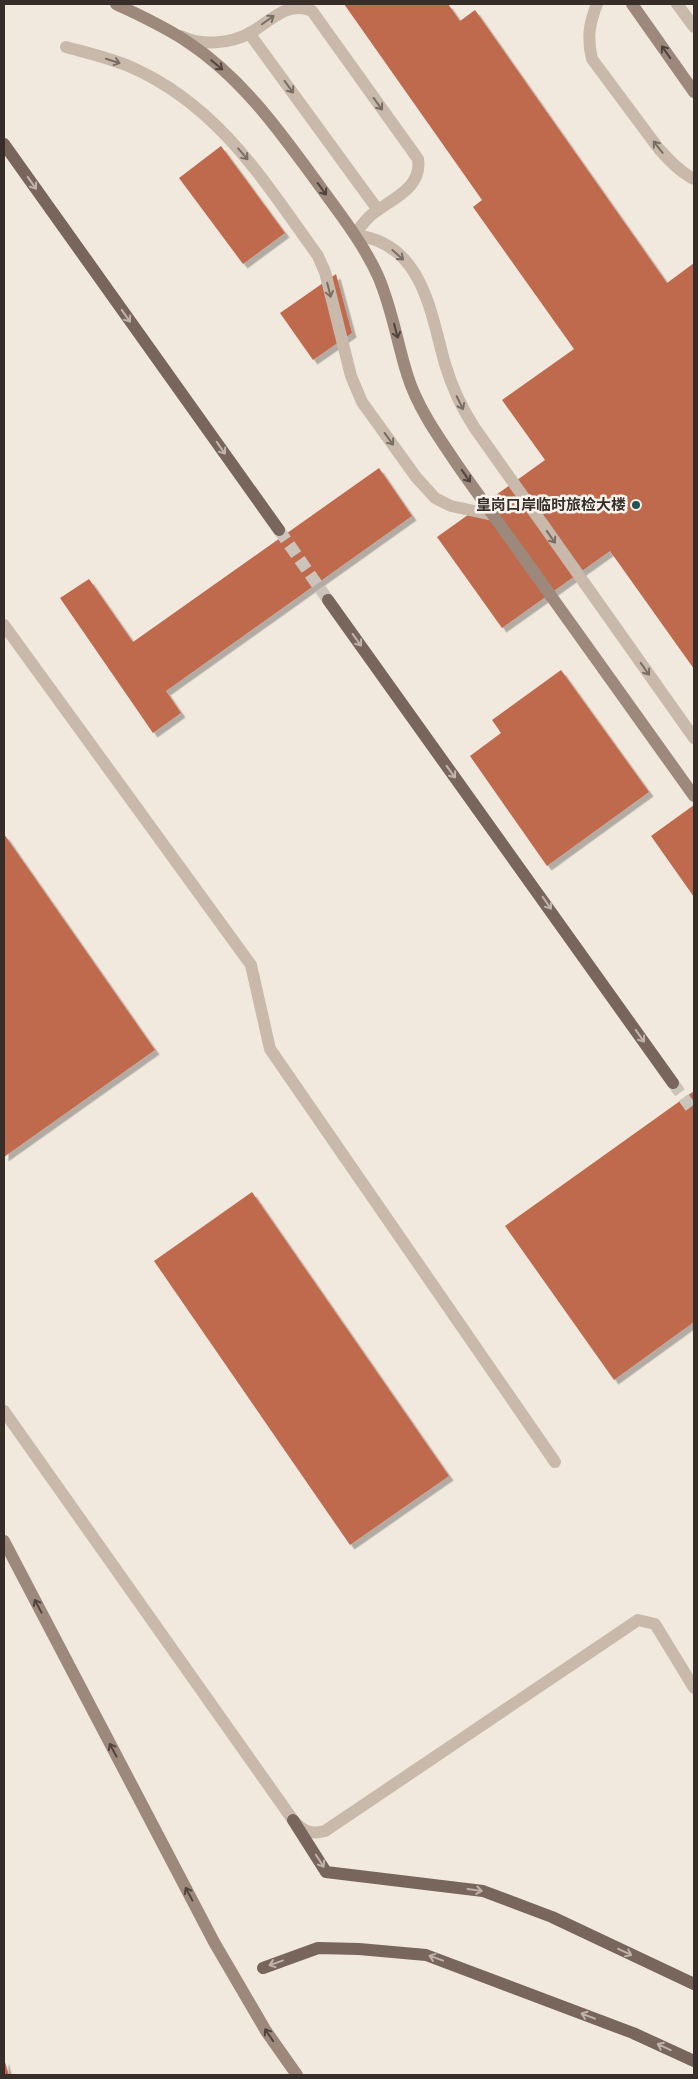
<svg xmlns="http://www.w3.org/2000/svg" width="698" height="2079" font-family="Figtree,'Noto Sans SC',sans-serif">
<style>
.building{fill:#c06a4e;filter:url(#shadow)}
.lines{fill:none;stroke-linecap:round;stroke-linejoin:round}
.primary-tunnel{stroke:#ccc4ba;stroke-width:12;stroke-dasharray:12 6;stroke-linecap:butt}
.lane{stroke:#c9b9ab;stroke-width:12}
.secondary{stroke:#9d887c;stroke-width:12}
.primary{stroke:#78655c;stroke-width:12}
.oneway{stroke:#796d64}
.oneway2{stroke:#50443e}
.oneway3{stroke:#bfb3ab}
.poi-dot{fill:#215357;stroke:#f9f3eb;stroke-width:2}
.labels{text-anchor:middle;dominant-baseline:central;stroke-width:5;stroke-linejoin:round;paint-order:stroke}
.poi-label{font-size:15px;font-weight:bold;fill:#372e2a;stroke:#f9f3eb;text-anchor:end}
</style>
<defs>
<filter id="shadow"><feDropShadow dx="4.5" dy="4.5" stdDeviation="0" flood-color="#0004"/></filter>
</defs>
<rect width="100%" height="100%" fill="#f1e9de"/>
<g class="building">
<path d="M344 4H448L460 21 475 10 667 283 694 263V669L610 551 502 628 437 537 545 460 502 400 574 349 473 207 482 200Z"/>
<path d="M221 146 285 233 243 264 179 178Z"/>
<path d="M336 274 352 333 313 360 280 313Z"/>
<path d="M379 468 412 516 166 691 181 713 153 733 60 598 89 579 133 642Z"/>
<path d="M561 670 649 792 547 866 470 756 501 733 492 720Z"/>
<path d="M694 805V897L651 836Z"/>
<path d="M4 834 155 1050 4 1157Z"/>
<path d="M694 1091V1322L614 1380 505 1226Z"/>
<path d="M252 1192 449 1476 350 1545 154 1261Z"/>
<path d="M4 2059 9 2075H4Z"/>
</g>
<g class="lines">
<g class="primary-tunnel">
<path d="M279 530 328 600"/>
<path d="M673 1083 694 1112"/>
</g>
<g class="lane">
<path d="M597 4C589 24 587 38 592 59L659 149C670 161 680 172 694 179"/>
<path d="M677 4 694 27"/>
<path d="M249 33 378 210"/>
<path d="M181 36C201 46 230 44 250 33 270 22 287 0 312 11L418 159C423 189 389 200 370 216 364 222 359 228 355 235 423 243 430 311 445 364 452 387 461 407 474 427L694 738"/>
<path d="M66 47C88 53 110 58 131 67 219 106 264 181 318 256L325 272 351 376 362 402 416 477 435 498 451 506 493 515"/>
<path d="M4 625 251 965 270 1049 555 1462"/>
<path d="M4 1411 293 1820C303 1831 310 1835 325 1831L638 1620 655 1624 694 1688"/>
</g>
<g class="secondary">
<path d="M116 4C141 16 166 27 189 43 243 79 281 133 319 185 340 214 363 243 378 276 392 308 397 342 407 374 418 410 442 442 463 473L694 796"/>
<path d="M632 4 694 92"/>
<path d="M4 1541 214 1942 266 2031 297 2075"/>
</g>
<g class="primary">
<path d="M4 144 279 530"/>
<path d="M328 600 673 1083"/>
<path d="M293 1820 326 1872 483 1891 552 1917 694 1984"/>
<path d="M263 1968 318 1948 359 1949 426 1955 633 2033 694 2061"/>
</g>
</g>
<defs><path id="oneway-shaft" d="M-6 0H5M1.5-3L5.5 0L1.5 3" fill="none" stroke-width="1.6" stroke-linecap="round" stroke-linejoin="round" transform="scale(1.25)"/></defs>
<g class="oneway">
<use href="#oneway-shaft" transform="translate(268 20) rotate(-35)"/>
<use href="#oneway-shaft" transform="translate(113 61) rotate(18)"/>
<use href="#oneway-shaft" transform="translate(289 87) rotate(54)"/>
<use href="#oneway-shaft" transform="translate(378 104) rotate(54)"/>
<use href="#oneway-shaft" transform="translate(658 147) rotate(-128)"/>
<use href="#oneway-shaft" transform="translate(243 154) rotate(49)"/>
<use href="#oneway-shaft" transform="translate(398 255) rotate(42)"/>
<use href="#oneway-shaft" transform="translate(329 290) rotate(76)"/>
<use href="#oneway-shaft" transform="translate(460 403) rotate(64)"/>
<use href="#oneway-shaft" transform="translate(389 439) rotate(54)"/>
<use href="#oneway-shaft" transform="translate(551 537) rotate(55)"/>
<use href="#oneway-shaft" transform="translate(645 669) rotate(55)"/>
</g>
<g class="oneway2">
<use href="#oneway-shaft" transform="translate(666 52) rotate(-125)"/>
<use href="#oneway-shaft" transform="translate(217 65) rotate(40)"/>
<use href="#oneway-shaft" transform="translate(322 189) rotate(54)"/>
<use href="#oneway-shaft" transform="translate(396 331) rotate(75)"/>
<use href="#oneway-shaft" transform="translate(466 476) rotate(55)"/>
<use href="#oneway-shaft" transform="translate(38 1606) rotate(-118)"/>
<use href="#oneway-shaft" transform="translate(113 1750) rotate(-118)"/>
<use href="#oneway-shaft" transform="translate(189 1894) rotate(-118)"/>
<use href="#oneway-shaft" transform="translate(269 2035) rotate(-124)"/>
</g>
<g class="oneway3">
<use href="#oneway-shaft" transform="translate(32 183) rotate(55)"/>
<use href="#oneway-shaft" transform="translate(126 316) rotate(55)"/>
<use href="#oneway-shaft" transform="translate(221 448) rotate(55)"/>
<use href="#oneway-shaft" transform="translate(357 640) rotate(54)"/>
<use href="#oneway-shaft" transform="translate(451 772) rotate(54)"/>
<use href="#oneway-shaft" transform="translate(547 903) rotate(55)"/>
<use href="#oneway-shaft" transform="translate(640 1036) rotate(55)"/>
<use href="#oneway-shaft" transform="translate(320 1861) rotate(57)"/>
<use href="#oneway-shaft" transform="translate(475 1890) rotate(8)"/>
<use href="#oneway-shaft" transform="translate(625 1952) rotate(25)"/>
<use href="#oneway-shaft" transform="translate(436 1958) rotate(-160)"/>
<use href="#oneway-shaft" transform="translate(276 1963) rotate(160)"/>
<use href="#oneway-shaft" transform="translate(588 2016) rotate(-159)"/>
<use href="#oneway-shaft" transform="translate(664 2047) rotate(-155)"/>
</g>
<circle class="poi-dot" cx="636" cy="505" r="5"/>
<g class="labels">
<g class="poi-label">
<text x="626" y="505">皇岗口岸临时旅检大楼</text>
</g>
</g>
<rect width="698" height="2079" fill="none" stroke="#372e2a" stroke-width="10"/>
</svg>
